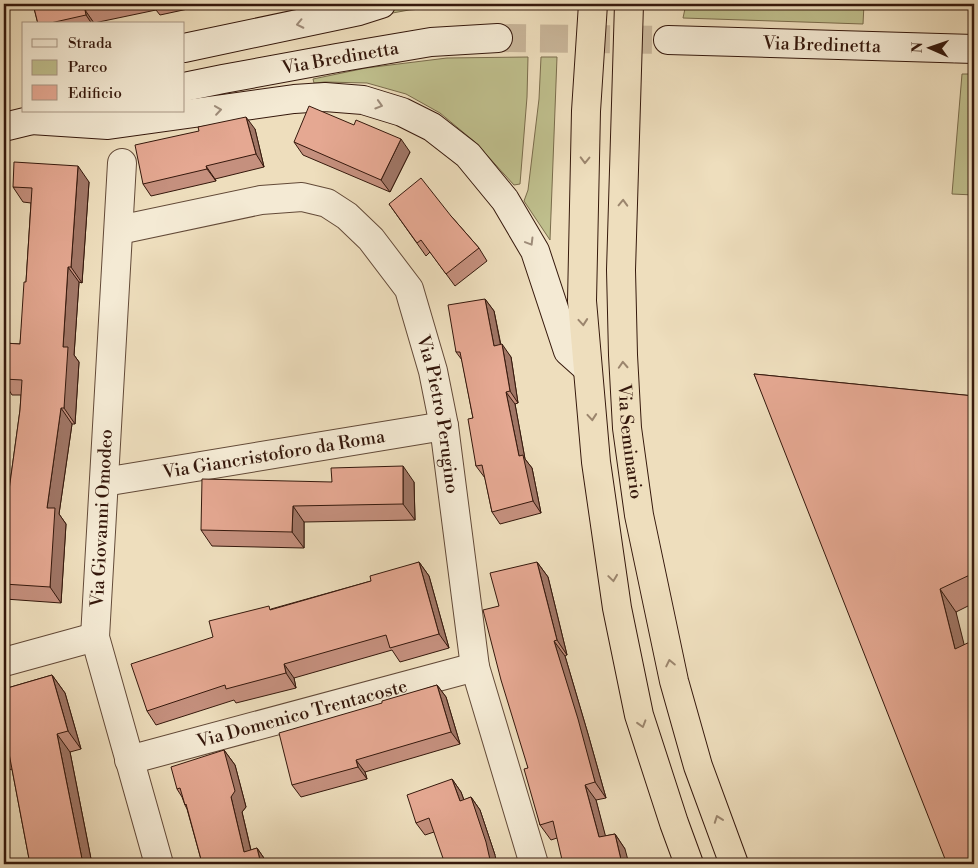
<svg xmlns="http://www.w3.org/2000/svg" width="978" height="868" font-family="'Libre Bodoni',serif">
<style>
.green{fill:#bfbf8d;stroke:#7a6c4c}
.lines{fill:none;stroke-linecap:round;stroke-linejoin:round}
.secondary-tunnel{stroke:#c9b69a;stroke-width:28;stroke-dasharray:28 14;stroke-linecap:butt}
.street-casing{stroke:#634a38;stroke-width:30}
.secondary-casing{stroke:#35180c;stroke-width:30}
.highway-casing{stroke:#35180c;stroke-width:30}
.street{stroke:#f4ead4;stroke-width:28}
.secondary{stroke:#f4ead4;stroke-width:28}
.highway{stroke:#eedebd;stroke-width:28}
.wall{fill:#c5907e;stroke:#35180c}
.shaded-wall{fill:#a07666;stroke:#35180c}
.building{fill:#e5a892;stroke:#35180c}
.oneway{stroke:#9e8c7a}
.oneway2{stroke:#9b856d}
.labels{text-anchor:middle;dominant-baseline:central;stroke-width:5;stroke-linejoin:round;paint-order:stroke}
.street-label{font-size:18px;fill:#35180c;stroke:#f4ead4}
</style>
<rect width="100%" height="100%" fill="#eedebd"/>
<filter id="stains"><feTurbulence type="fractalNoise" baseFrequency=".004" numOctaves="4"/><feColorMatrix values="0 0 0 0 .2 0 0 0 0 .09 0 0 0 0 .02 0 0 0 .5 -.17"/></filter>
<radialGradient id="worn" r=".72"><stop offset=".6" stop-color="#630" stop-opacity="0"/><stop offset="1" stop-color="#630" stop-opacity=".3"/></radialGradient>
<g class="green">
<path d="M395 4H533V5L448 7 409 10 365 18 364 16Z"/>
<path d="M686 4H864L863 24 683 18Z"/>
<path d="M528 57 527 97 520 184 514 185 475 142 440 113 406 94 367 83 325 82 314 83 313 79 366 68 447 58Z"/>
<path d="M541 57H557L550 240 524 201 528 190 539 99Z"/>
<path d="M962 74H974V195L952 194Z"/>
</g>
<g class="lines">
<path class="secondary-tunnel" d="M498 38 668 40"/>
<g class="street-casing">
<g id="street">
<path d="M122 163 95 637 159 864"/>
<path id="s1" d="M119 230 261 200 302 197 327 203 347 216 371 239 409 289 433 371 444 426 475 667 534 864"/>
<path id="s2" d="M104 482 444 426"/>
<path d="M4 662 95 637"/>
<path id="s3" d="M129 760 475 667"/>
</g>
</g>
<g class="secondary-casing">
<g id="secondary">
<path id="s4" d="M668 40 974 49"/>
<path d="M184 48 359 11 381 4"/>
<path id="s5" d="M184 87 223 79 337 58 431 42 498 38"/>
<path d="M31 120 108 125 294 99 325 97 363 100 402 112 432 127 468 155 505 200 535 251 568 351 587 368"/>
<path d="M4 127 49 116"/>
</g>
</g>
<g class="highway-casing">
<g id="highway">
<path d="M593 4 586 111 582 301 596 462 617 608 639 715 674 823 689 864"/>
<path id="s6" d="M629 4 621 270 623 355 627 428 639 515 674 681 698 766 734 864"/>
</g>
</g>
<use href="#street" class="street"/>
<use href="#secondary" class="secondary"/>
<use href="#highway" class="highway"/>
</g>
<g class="wall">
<path d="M33 4H211L160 15 156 10 94 23V24H38Z"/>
<path d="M255 129 264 167 215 179 216 181 151 196 143 184Z"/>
<path d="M294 142 410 152 390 192 303 155Z"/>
<path d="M89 182 82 283 79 282 74 355 79 362 75 424H72L59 514 66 524 61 603 5 599 4 598V505H7L20 410 21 395H12L4 382V343L20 344 26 282 31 203 23 202 13 187Z"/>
<path d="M389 204 451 216 479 248 487 261 455 286 430 252 426 256Z"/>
<path d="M485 299 494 311 501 345 511 357 518 403 515 404 525 459 532 468 541 513 500 524 492 512 485 478 476 466 473 418 462 360 456 352Z"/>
<path d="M754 374 974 396V603L956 612 974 864Z"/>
<path d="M332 482H414L415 520 304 522V548L212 546 201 530Z"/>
<path d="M419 562 429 576 449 648 400 662 392 650 294 678 296 688 236 703 234 700 156 725 147 711 271 609 371 581Z"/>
<path d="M537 562 548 577 567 655 565 656 588 734 606 798 596 800 605 836 615 834 625 849 557 838 551 840 540 825 528 768 499 606Z"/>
<path d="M52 675 65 693 81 749 70 752 92 864H30L12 769 4 771V689Z"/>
<path d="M437 685 446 697 460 744 365 772 367 779 301 797 292 785 382 703Z"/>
<path d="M224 750 235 765 246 807 242 812 251 850 257 848 268 864H200L202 863 187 809 185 805 182 797 177 789Z"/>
<path d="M452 779 461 792 464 800 471 797 480 810 495 855 434 832 425 835 416 823Z"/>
</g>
<g class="shaded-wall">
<path d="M85 10 94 23V24H92L86 15Z"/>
<path d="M246 117 255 129 264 167 256 154Z"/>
<path d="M401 139 410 152 390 192 381 180Z"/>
<path d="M78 166 89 182 82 283 71 267Z"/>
<path d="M206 166 215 179 216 181 207 169Z"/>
<path d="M68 267 79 282 74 355 79 362 75 424 64 408 63 347Z"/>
<path d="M485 299 494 311 503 358 494 346Z"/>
<path d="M502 344 511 357 518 403 510 391Z"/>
<path d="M506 392 515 404 525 459 532 468 541 513 533 501 519 456Z"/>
<path d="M61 408 72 424 59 514 66 524 61 603 50 587 47 508Z"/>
<path d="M403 466 414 482 415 520 403 504Z"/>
<path d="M293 506 304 522V548L292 532Z"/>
<path d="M419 562 429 576 449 648 439 634Z"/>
<path d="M537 562 548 577 567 655 557 640Z"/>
<path d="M940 589 956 612 971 672 955 649Z"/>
<path d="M554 641 565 656 588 734 606 798 595 782Z"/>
<path d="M284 664 294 678 296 688 286 673Z"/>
<path d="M52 675 65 693 81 749 68 731Z"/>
<path d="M437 685 446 697 460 744 451 732Z"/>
<path d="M57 734 70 752 92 864H83Z"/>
<path d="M224 750 235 765 246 807 242 812 254 864 244 852 231 797Z"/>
<path d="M356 760 365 772 367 779 358 767Z"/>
<path d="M452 779 461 792 469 814 460 801Z"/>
<path d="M585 785 596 800 610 853 599 837Z"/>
<path d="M471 797 480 810 495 855 497 864H491Z"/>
<path d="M615 834 625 849 629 864H622Z"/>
<path d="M257 848 268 864H261Z"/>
</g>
<g class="building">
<path d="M33 4H117L85 10 86 15 46 24H38Z"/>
<path d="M309 106 354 125 356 120 401 139 381 180 294 142Z"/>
<path d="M246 117 256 154 206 166 207 169 143 184 135 145 199 131 198 127Z"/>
<path d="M14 162 78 166 71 267H68L63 347H68L64 408H61L47 508H55L50 587 4 584V505H7L20 410 22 380 4 379V343L20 344 24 282H26L32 188 13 187Z"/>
<path d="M421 178 451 216 479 248 446 274 421 240 417 243 389 204Z"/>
<path d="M485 299 494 346 502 344 510 391 506 392 519 456 523 455 533 501 492 512 482 465 476 466 468 419 473 418 460 352H456L448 305Z"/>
<path d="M754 374 974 396V573L940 589 955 649 974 640V864H947Z"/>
<path d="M403 466V504L293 506 292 532 201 530 202 479 332 482 331 468Z"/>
<path d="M419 562 439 634 390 648 386 635 284 664 286 673 226 689 225 685 147 711 131 664 213 637 209 621 269 606 270 610 371 581 370 576Z"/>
<path d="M537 562 557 640 554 641 578 719 595 782 585 785 599 837 615 834 622 864H563L553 821 540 825 524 769 528 768 501 680 483 610 499 606 490 573Z"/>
<path d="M52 675 68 731 57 734 83 864H30L8 748 4 750V689Z"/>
<path d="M437 685 451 732 356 760 358 767 292 785 279 733 382 703V701Z"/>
<path d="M224 750 235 791 231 797 244 852 257 848 261 864H200V863H202L186 804 185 805 180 788 177 789 171 767Z"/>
<path d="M452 779 460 801 471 797 486 842 491 864H445L429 818 416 823 407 795Z"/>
</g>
<defs><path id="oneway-chevron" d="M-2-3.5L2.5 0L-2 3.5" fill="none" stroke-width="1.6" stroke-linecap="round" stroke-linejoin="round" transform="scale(1.25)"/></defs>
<g class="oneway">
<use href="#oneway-chevron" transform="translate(300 24) rotate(168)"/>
<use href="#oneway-chevron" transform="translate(379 105) rotate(17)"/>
<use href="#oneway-chevron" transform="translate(218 110) rotate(-8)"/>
<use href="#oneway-chevron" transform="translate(530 242) rotate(59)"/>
</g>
<g class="oneway2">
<use href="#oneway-chevron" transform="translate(585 160) rotate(91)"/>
<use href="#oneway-chevron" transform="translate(623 203) rotate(-88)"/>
<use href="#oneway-chevron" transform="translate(583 322) rotate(85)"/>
<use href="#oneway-chevron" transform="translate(623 365) rotate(-93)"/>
<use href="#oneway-chevron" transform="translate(592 417) rotate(85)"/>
<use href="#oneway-chevron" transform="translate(613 578) rotate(82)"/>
<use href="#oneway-chevron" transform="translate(670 663) rotate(-102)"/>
<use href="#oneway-chevron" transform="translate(642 724) rotate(73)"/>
<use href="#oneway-chevron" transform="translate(718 819) rotate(-110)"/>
</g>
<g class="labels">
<g class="street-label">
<text stroke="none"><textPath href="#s4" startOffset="154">Via Bredinetta</textPath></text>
<text stroke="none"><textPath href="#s5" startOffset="159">Via Bredinetta</textPath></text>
<text stroke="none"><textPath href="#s1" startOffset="461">Via Pietro Perugino</textPath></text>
<text stroke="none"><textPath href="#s6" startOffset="438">Via Seminario</textPath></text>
<text stroke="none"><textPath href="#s2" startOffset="172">Via Giancristoforo da Roma</textPath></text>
<text transform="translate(102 518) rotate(-87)">Via Giovanni Omodeo</text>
<text stroke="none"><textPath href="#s3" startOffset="179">Via Domenico Trentacoste</textPath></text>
</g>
</g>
<rect width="978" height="868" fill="none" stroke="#eedebd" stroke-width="20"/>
<rect x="5" y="5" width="968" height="858" fill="none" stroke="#35180c" stroke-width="2.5"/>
<rect x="10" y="10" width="958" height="848" fill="none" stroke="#35180c"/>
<rect x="22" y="22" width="162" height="90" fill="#f4ead4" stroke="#a89684"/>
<rect x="32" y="39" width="25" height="8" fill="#f4ead4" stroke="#a89684"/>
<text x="68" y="48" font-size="15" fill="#35180c">Strada</text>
<rect x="32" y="60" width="25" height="15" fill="#bfbf8d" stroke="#a89684"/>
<text x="68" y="72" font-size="15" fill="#35180c">Parco</text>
<rect x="32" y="85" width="25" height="15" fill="#e5a892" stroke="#a89684"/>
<text x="68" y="98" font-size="15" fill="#35180c">Edificio</text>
<g transform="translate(930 48) rotate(272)" stroke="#f4ead4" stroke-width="4" paint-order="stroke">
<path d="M0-4L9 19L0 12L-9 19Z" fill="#35180c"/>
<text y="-8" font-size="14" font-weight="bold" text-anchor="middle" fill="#35180c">N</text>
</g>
<rect width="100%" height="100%" filter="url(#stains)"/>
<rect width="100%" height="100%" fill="url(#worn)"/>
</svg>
